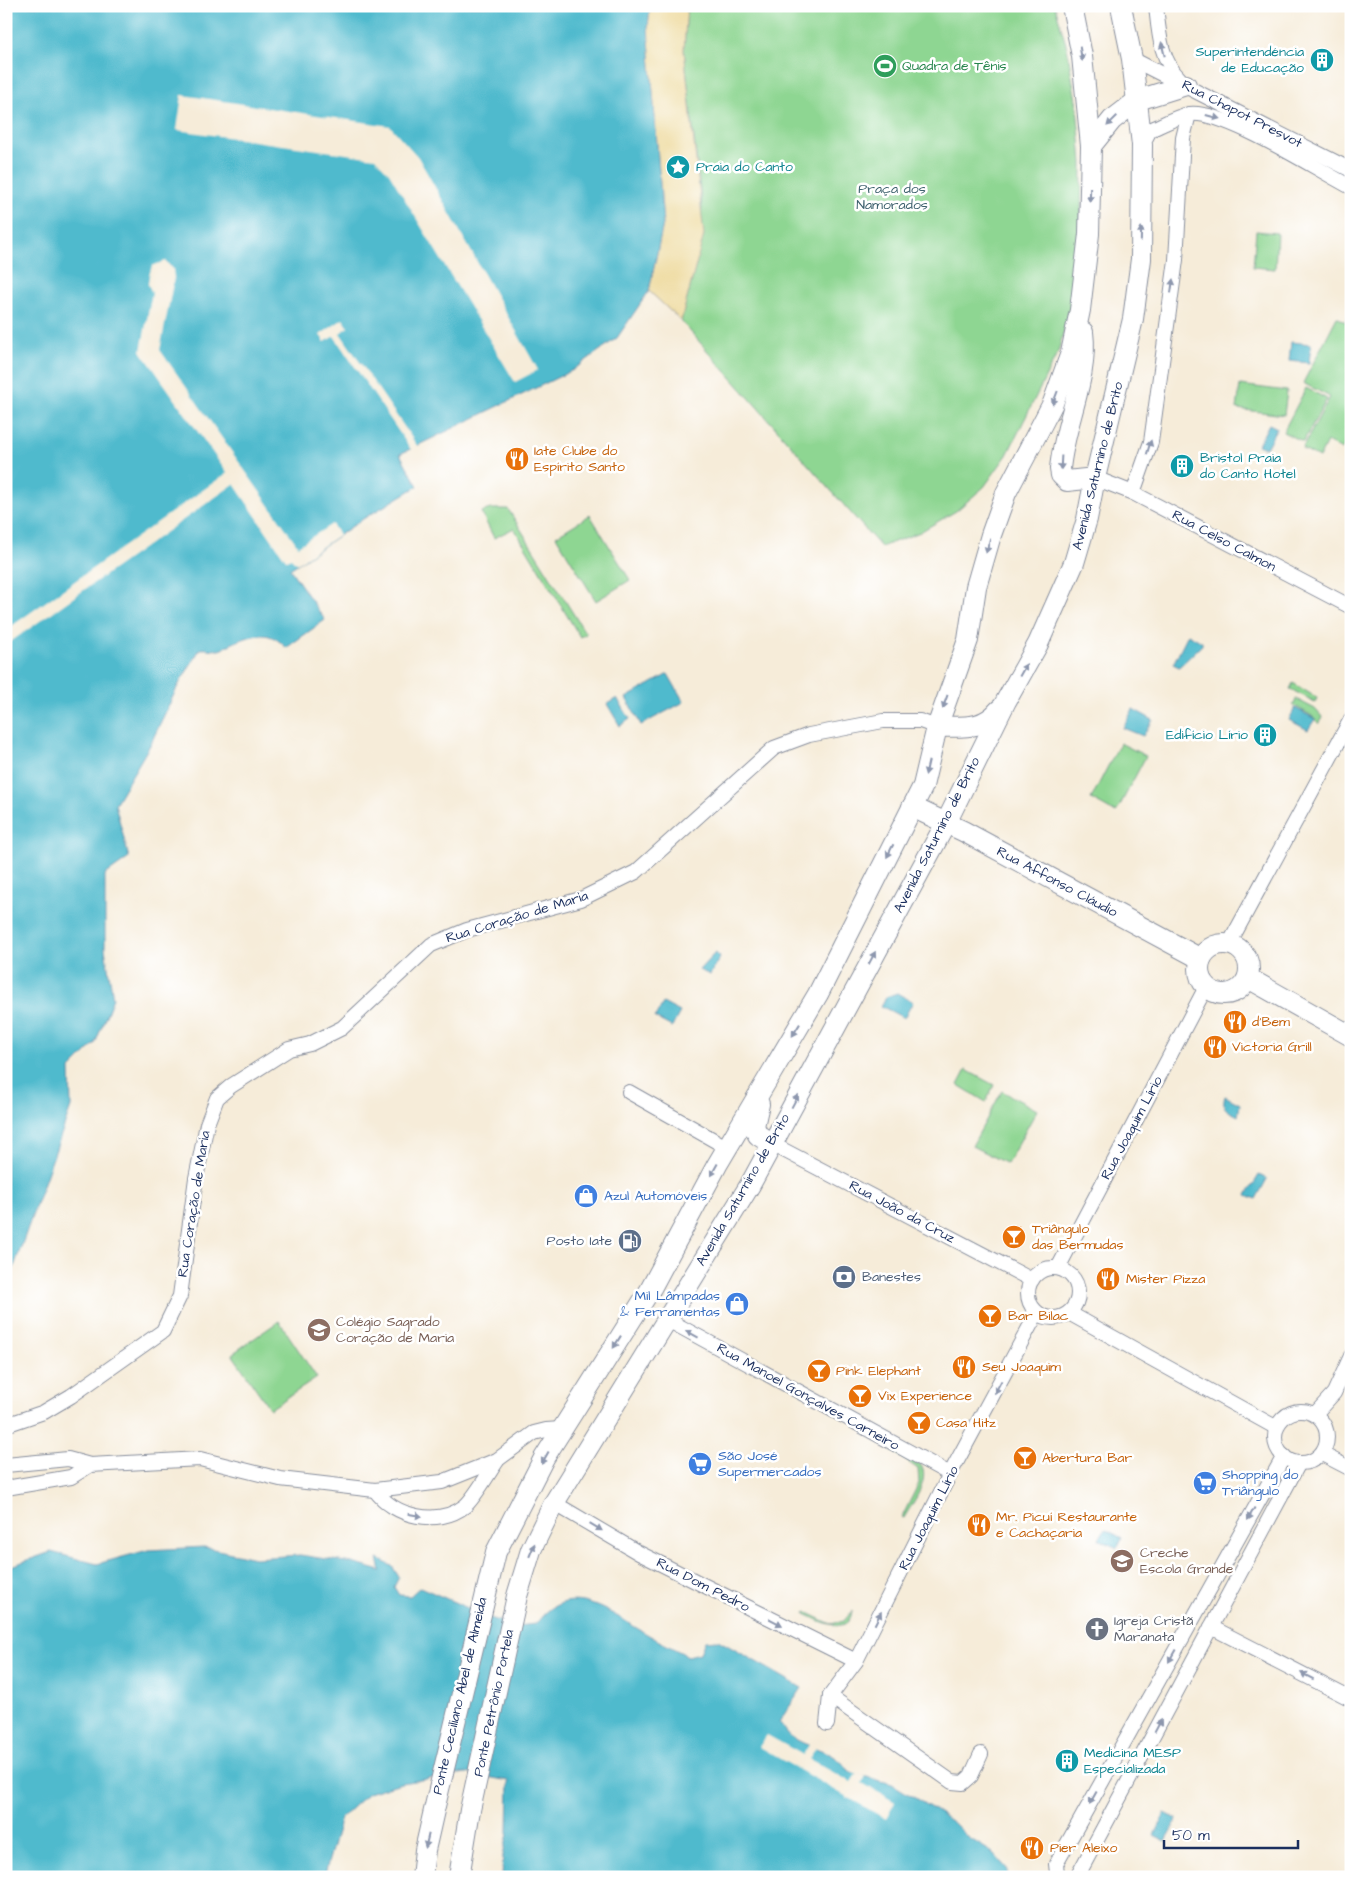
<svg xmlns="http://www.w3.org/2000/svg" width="1357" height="1883" font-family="'Architects Daughter',sans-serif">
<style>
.green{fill:#8ed692;stroke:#548278}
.sand{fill:#eeda9e;stroke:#84847e}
.water{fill:#50bacd;stroke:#367496}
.pier{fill:#f6ecd9}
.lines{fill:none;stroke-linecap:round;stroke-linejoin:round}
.street-casing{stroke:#888e9c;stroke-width:16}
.secondary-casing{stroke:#888e9c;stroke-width:22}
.street{stroke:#fff;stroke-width:14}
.secondary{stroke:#fff;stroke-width:20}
.oneway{fill:#8d97ae}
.labels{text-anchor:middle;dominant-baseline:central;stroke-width:5;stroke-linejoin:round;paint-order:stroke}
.culture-label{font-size:14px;fill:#0d838f;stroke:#fff;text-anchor:start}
.leisure-label{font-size:14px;fill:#27864d;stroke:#fff;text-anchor:start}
.street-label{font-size:14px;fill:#1b2f5e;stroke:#fff}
.park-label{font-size:14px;fill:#3e616e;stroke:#fff}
.food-label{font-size:14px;fill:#c56008;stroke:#fff;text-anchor:start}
.shop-label{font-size:14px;fill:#366cbe;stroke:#fff;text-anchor:start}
.service-label{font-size:14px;fill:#4e5e75;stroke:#fff;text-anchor:end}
.education-label{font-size:14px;fill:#785e54;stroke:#fff;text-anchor:start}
.worship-label{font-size:14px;fill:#5b616d;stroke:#fff;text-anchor:start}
</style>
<rect width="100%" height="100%" fill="#fff"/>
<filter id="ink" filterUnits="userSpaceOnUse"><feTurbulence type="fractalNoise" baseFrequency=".02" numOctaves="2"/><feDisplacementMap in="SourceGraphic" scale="10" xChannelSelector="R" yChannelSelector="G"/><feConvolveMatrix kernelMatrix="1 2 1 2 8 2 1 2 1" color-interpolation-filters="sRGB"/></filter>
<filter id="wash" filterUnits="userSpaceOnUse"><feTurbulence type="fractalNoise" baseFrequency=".0096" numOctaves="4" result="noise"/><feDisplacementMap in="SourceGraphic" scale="20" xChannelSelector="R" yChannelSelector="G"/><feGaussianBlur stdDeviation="1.12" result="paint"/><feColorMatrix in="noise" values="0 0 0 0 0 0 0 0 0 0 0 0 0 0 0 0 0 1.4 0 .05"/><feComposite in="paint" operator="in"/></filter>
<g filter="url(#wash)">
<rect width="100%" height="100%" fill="#f6ecd9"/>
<g class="green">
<path d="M687 6H1055L1067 48 1077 106 1082 163 1080 274 1058 352 1007 455 984 487 956 511 920 532 881 547 681 321 698 257 702 207 684 50Z"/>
<path d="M1256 231 1277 233 1275 269 1253 267Z"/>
<path d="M1350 312 1351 434 1342 450 1327 442 1319 458 1302 449 1330 397 1303 383 1337 317 1345 322Z"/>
<path d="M1240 385 1287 391 1284 415 1237 409Z"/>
<path d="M1306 388 1327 399 1303 442 1283 432Z"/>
<path d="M491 509H508L586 634 580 637 514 528 494 538 481 512Z"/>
<path d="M590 515 630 580 596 601 556 536Z"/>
<path d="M1293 683 1317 698 1315 702 1290 689Z"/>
<path d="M1296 699 1315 709 1323 718 1319 724 1312 716 1293 705Z"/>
<path d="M1120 743 1146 756 1116 813 1091 799Z"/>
<path d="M966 1070 994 1085 986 1102 958 1085Z"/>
<path d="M1002 1091 1037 1110 1007 1164 972 1146Z"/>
<path d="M279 1321 317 1378 270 1409 232 1354Z"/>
<path d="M891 1450C899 1454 914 1458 920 1464 932 1479 911 1505 904 1518L902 1517 919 1483 918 1469Z"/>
<path d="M852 1611C849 1637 820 1621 805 1614L806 1612 831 1624 844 1621Z"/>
</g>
<path class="sand" d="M650 6H687L684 50 704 235 681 321 649 291 663 224 648 27Z"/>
<g class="water">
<path d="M6 6H650L648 27 663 224 649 291 617 338 573 370 400 454 418 486 363 519 290 569 325 620 286 648C270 629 255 634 233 643 229 645 223 649 219 650 212 650 207 648 200 649L178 686 150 745 115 804 129 858 105 875V949L113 998 95 1044 70 1069 71 1107 10 1278 6 1280Z"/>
<path d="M1291 342 1311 344 1309 363 1289 361Z"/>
<path d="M1269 424 1277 428 1266 448 1258 445Z"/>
<path d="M1188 634 1202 642V645L1179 667 1173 664Z"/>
<path d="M668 674 684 702 641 725 626 698Z"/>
<path d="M617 698 630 719 620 726 607 704Z"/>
<path d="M1295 708 1315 719 1308 730 1289 720Z"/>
<path d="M1133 709 1153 720 1143 736 1123 728Z"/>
<path d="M715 953 720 957 710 975 699 970Z"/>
<path d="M897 993 913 1002 904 1018 881 1006 886 997Z"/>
<path d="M663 1003 680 1012 672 1027 655 1018Z"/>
<path d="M1225 1096 1240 1104 1238 1116C1227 1110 1221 1109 1225 1096Z"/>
<path d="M1259 1175 1267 1179 1256 1199 1247 1195Z"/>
<path d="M1105 1529 1122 1538 1117 1548 1099 1539Z"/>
<path d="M204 1547 255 1558 300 1555 352 1563 381 1571 378 1559 392 1566 399 1577 394 1587 399 1595 410 1596 420 1587 493 1619 516 1626 536 1624C569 1577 611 1614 647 1634 660 1642 675 1649 688 1656L700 1653 705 1641 718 1640 802 1688 779 1722C783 1726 787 1734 792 1737 812 1750 837 1750 849 1772L892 1784 933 1809 954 1823 969 1838 993 1853 1008 1870 1007 1877H502L503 1855 508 1834 509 1781 466 1773 401 1783 368 1793 341 1818 324 1877H6V1570L8 1567 51 1552 97 1564 148 1550Z"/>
<path d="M1165 1813 1177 1819 1166 1841 1154 1835Z"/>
</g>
<g class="pier">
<path d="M182 95 390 126 418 157 538 370 515 382 389 173 375 158 177 130Z"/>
<path d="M165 261 173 269 174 278 160 350 298 546 332 524 339 535 297 564 291 558 286 560 234 484 6 645V630L227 473 141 351 152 293 148 284 149 276 152 266Z"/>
<path d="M343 319 348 327 340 333 418 447 412 451 334 336 325 342 320 335Z"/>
<path d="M767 1735 803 1755 810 1743 817 1746 809 1759 851 1782 857 1773 866 1776 862 1783 895 1802 886 1819 759 1747Z"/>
</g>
</g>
<g filter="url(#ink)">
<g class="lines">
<g class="street-casing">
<g id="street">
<path d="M1156 6C1159 33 1160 60 1180 79"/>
<path d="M1132 59 1351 170"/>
<path d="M1142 145 1150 130C1162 125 1177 116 1190 114 1225 110 1316 169 1351 187"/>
<path d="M1095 478 1133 493 1351 607"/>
<path d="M1133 493 1151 442 1176 260 1183 138 1189 114"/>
<path d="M1229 944 1351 719"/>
<path d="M629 1092 728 1148"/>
<path d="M772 1144 1032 1280"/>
<path d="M1058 1268 1206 987"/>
<circle cx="1053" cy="1293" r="25"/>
<path d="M1069 1313 1277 1428"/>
<path d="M666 1319 950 1474"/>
<circle cx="1301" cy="1437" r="26"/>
<path d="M1315 1414 1334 1393 1351 1356"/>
<path d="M6 1425 44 1412 71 1396 163 1331 180 1296 196 1178 207 1124 217 1098 231 1086 289 1049 310 1044 342 1028 431 945 467 930 581 899 636 872 774 748 809 735 883 721H920L937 727"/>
<path d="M1322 1454 1351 1469"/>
<path d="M6 1465 68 1459 90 1465"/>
<path d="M6 1488 71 1477 90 1465 200 1459 280 1479 375 1490 442 1482 497 1460 534 1433 546 1430 561 1429"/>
<path d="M375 1490C394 1517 438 1527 465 1506 474 1499 490 1471 497 1461"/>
<path d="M554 1503 639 1553 856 1661"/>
<path d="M1211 1627 1351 1699"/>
<path d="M830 1696 952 1782 963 1783 971 1776 981 1754"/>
<path d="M827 1724 830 1696 856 1661 950 1474 1037 1313"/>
<path d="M1060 1877 1057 1873 1056 1864 1284 1456"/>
<path d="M1077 1877 1299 1463"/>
</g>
</g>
<g class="secondary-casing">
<g id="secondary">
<path d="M1091 146 1112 120 1138 100 1186 85"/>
<path d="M1083 332C1089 378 1064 423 1060 469L1061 475 1067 481 1095 478"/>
<path d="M937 727C961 726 982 731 999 710"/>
<path d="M912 807 963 831 1201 959"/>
<circle cx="1224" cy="969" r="25"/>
<path d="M1248 978 1351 1036"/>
<path d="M759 1104 754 1126 758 1135 772 1144"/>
<path d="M422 1877 425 1850 435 1806 496 1552 544 1458 650 1290 717 1165 818 994 923 786 937 727 968 640 976 587 991 535 1006 493 1053 403 1071 353 1080 310 1089 234 1091 146 1082 56 1072 6"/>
<path d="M459 1877 470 1810 517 1596 531 1550 554 1503 750 1185 946 823 1006 701 1038 644 1074 563 1087 519 1095 478 1133 319 1141 259 1142 145 1132 59 1121 6"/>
</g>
</g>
<use href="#street" class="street"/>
<use href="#secondary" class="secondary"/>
</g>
<defs><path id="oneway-solid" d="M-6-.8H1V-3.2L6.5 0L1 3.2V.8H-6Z" transform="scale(1.25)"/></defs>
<g class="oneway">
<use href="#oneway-solid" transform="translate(1163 49) rotate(-103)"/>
<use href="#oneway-solid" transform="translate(1081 54) rotate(80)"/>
<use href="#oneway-solid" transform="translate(1213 117) rotate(15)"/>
<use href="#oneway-solid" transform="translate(1112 121) rotate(135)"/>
<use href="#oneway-solid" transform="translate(1090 195) rotate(91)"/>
<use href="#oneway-solid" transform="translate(1141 234) rotate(-89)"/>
<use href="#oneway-solid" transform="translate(1172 286) rotate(-82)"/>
<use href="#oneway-solid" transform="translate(1055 398) rotate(111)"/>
<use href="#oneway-solid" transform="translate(1149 447) rotate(-73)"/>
<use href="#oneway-solid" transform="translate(1061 463) rotate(93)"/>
<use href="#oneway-solid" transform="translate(988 546) rotate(106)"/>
<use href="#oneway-solid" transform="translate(1023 670) rotate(-61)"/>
<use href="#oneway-solid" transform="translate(945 702) rotate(110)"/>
<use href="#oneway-solid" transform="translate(927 768) rotate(103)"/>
<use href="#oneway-solid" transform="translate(890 851) rotate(117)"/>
<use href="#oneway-solid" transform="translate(872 958) rotate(-62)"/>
<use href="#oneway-solid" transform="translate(796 1030) rotate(122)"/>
<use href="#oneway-solid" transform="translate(795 1101) rotate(-62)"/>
<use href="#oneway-solid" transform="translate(714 1170) rotate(119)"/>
<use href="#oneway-solid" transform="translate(692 1334) rotate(-151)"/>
<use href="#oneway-solid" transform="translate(617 1342) rotate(122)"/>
<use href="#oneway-solid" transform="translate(998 1387) rotate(118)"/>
<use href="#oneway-solid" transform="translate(545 1458) rotate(119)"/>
<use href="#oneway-solid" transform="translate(1251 1514) rotate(119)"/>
<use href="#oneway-solid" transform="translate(415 1515) rotate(10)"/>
<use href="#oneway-solid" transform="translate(596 1527) rotate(31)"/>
<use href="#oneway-solid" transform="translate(532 1550) rotate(-68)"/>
<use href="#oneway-solid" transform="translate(878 1618) rotate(-63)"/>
<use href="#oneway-solid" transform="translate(776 1622) rotate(27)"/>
<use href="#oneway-solid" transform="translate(1172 1656) rotate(119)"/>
<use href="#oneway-solid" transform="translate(1307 1676) rotate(-153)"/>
<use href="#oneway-solid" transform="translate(1158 1726) rotate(-62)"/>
<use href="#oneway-solid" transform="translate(1093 1798) rotate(119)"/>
<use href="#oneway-solid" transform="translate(427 1841) rotate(103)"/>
</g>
</g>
<defs>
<g id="building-disc" transform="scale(1.25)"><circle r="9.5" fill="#0f9aa8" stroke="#fff"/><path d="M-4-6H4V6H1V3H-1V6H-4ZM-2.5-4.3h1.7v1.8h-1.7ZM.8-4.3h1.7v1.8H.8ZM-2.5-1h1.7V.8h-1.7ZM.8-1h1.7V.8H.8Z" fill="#fff"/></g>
<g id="stadium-disc" transform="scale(1.25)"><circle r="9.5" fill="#2e9e5b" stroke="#fff"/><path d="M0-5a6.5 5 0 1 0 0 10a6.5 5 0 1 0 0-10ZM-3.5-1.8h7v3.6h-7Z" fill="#fff"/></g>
<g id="sight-disc" transform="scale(1.25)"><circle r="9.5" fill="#0f9aa8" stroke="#fff"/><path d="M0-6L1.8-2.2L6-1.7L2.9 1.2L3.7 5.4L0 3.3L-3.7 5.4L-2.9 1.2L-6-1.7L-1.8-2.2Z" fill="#fff"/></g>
<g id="restaurant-disc" transform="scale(1.25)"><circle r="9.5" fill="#e8710a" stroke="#fff"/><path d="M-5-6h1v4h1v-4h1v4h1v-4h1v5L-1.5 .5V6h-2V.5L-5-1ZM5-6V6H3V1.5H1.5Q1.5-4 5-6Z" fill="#fff"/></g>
<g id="shop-disc" transform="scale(1.25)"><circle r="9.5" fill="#3f7fe0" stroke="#fff"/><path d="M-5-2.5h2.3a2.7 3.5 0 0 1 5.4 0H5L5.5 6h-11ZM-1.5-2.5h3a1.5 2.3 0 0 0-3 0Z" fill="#fff"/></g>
<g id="bar-disc" transform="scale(1.25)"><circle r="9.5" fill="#e8710a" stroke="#fff"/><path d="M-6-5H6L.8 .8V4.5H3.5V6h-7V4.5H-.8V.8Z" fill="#fff"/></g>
<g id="fuel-disc" transform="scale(1.25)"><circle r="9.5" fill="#5c6f8a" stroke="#fff"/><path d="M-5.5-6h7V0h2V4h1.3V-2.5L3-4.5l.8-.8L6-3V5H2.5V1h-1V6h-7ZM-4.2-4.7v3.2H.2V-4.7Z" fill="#fff"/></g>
<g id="bank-disc" transform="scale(1.25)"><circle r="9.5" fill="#5c6f8a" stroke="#fff"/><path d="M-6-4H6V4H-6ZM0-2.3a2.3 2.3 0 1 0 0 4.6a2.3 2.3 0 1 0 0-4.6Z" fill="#fff"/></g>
<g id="university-disc" transform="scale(1.25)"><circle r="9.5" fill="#8d6e63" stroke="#fff"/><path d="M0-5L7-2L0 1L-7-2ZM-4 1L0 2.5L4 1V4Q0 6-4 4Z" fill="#fff"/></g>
<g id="supermarket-disc" transform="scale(1.25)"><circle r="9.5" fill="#3f7fe0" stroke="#fff"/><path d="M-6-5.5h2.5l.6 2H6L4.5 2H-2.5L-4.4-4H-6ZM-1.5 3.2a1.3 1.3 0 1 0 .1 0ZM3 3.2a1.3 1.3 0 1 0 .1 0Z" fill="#fff"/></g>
<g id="school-disc" transform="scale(1.25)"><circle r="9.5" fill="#8d6e63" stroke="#fff"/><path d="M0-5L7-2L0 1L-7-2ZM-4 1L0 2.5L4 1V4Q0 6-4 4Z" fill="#fff"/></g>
<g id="church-disc" transform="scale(1.25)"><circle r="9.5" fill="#6b7280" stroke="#fff"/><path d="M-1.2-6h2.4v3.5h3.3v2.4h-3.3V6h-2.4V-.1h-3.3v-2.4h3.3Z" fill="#fff"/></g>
</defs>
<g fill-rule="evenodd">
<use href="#building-disc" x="1322" y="60"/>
<use href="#stadium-disc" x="885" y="66"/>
<use href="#sight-disc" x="678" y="167"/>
<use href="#restaurant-disc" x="517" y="459"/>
<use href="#building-disc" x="1182" y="466"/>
<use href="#building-disc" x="1265" y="735"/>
<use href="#restaurant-disc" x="1235" y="1022"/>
<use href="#restaurant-disc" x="1215" y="1047"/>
<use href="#shop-disc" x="586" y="1196"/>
<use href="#bar-disc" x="1014" y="1237"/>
<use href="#fuel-disc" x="630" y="1241"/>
<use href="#bank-disc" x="844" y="1277"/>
<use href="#restaurant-disc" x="1108" y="1279"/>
<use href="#shop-disc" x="737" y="1304"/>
<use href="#bar-disc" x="990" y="1316"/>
<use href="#university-disc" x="319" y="1330"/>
<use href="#restaurant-disc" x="964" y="1367"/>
<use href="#bar-disc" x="819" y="1371"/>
<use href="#bar-disc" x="860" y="1396"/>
<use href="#bar-disc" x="919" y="1423"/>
<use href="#bar-disc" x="1025" y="1458"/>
<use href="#supermarket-disc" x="700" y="1464"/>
<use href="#supermarket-disc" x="1205" y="1483"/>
<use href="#restaurant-disc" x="979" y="1525"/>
<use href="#school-disc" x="1122" y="1561"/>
<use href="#church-disc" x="1097" y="1629"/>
<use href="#building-disc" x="1067" y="1761"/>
<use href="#restaurant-disc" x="1032" y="1848"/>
</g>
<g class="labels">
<g class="culture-label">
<text x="1304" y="52" text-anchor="end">Superintendéncia<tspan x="1304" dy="16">de Educação</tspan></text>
<text x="696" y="167">Praia do Canto</text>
<text x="1200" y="458">Bristol Praia<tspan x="1200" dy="16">do Canto Hotel</tspan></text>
<text x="1248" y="735" text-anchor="end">Edifício Lírio</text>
<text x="1084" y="1753">Medicina MESP<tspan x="1084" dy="16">Especializada</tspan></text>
</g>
<g class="leisure-label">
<text x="902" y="66">Quadra de Tênis</text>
</g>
<g class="street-label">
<text transform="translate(1242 114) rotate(27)">Rua Chapot Presvot</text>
<text transform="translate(1098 466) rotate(-76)">Avenida Saturnino de Brito</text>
<text transform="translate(1224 541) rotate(28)">Rua Celso Calmon</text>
<text transform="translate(937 835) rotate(-63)">Avenida Saturnino de Brito</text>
<text transform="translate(1057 882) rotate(28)">Rua Affonso Cláudio</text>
<text transform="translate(517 917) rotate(-17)">Rua Coração de Maria</text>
<text transform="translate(1132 1128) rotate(-62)">Rua Joaquim Lírio</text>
<text transform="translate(743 1190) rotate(-60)">Avenida Saturnino de Brito</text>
<text transform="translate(194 1204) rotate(-81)">Rua Coração de Maria</text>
<text transform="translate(902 1212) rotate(28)">Rua João da Cruz</text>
<text transform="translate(808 1397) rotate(29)">Rua Manoel Gonçalves Carneiro</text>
<text transform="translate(929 1518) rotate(-63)">Rua Joaquim Lírio</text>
<text transform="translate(703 1585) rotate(27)">Rua Dom Pedro</text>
<text transform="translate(460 1696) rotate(-77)">Ponte Ceciliano Abel de Almeida</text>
<text transform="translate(494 1703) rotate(-78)">Ponte Petrônio Portela</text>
</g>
<g class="park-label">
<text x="892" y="189">Praça dos<tspan x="892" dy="16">Namorados</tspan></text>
</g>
<g class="food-label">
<text x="534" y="451">Iate Clube do<tspan x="534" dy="16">Espírito Santo</tspan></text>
<text x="1252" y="1022">d'Bem</text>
<text x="1232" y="1047">Victoria Grill</text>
<text x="1032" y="1229">Triângulo<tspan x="1032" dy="16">das Bermudas</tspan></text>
<text x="1126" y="1279">Mister Pizza</text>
<text x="1008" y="1316">Bar Bilac</text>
<text x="982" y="1367">Seu Joaquim</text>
<text x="836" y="1371">Pink Elephant</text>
<text x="878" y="1396">Vix Experience</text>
<text x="936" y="1423">Casa Hitz</text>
<text x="1042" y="1458">Abertura Bar</text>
<text x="996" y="1517">Mr. Picuí Restaurante<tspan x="996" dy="16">e Cachaçaria</tspan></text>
<text x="1050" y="1848">Pier Aleixo</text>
</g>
<g class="shop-label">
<text x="604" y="1196">Azul Automóveis</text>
<text x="720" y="1296" text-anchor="end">Mil Lâmpadas<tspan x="720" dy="16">&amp; Ferramentas</tspan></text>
<text x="718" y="1456">São José<tspan x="718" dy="16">Supermercados</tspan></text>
<text x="1222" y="1475">Shopping do<tspan x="1222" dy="16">Triângulo</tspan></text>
</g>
<g class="service-label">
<text x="612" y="1241">Posto Iate</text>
<text x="862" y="1277" text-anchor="start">Banestes</text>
</g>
<g class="education-label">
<text x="336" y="1322">Colégio Sagrado<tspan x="336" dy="16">Coração de Maria</tspan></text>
<text x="1140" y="1553">Creche<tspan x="1140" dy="16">Escola Grande</tspan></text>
</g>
<g class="worship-label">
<text x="1114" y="1621">Igreja Cristã<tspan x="1114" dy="16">Maranata</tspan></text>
</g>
</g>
<rect width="1357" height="1883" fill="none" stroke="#fff" stroke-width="25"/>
<path d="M1164 1840v8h134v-8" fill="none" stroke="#1b2f5e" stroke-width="2.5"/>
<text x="1172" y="1840" font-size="15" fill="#1b2f5e" stroke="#ffffff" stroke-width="4" paint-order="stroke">50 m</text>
</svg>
